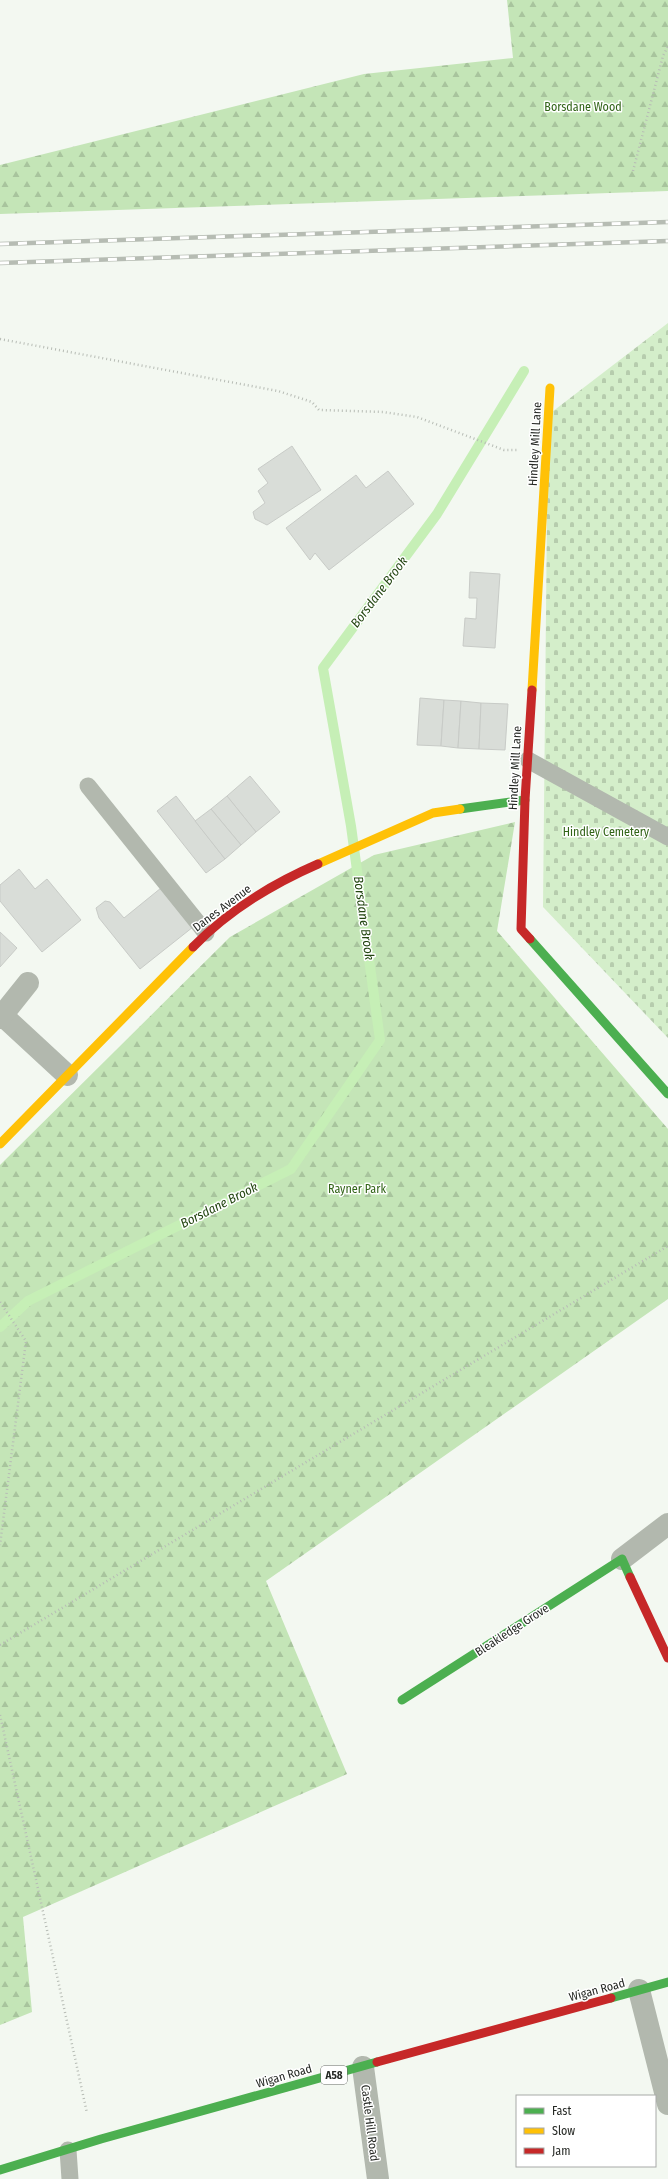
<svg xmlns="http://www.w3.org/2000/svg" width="668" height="2179" font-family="'Fira Sans Condensed',sans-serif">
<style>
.forest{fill:url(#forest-firs)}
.cemetery{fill:url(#cemetery-stones)}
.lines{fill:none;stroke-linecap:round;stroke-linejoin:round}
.stream{stroke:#c6efb6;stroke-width:10}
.building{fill:#d9ddd8;stroke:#c8cbc7}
.path{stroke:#b7bcb5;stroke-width:2.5;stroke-dasharray:1 3;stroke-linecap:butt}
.lane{stroke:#b2b8ae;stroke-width:17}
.street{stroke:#b2b8ae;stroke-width:22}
.fast{stroke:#4caf50;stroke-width:9}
.slow{stroke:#ffc107;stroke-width:9}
.jam{stroke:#c62828;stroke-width:9}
.rail-casing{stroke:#b6bcb3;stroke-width:4.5}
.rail{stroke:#fff;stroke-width:3;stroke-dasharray:9;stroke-linecap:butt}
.labels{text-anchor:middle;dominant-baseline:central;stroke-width:3;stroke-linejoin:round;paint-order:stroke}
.shield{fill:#fff;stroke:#676966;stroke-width:1}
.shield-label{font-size:11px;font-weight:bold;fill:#262925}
.park-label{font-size:12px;fill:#316417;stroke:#fff}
.street-label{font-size:12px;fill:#262925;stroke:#fff}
.water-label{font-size:13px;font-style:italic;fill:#234611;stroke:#fff}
</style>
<defs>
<pattern id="forest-firs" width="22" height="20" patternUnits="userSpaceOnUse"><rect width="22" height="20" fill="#c4e5b7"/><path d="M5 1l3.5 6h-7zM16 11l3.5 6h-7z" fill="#a8c49d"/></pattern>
<pattern id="cemetery-stones" width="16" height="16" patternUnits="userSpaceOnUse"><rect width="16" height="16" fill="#d4eeca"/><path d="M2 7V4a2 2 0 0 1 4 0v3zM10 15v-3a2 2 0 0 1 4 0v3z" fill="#b6ccad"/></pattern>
</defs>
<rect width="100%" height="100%" fill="#f3f8f1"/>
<g class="forest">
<path d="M507 0H668V191L0 214V165L364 74 513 58Z"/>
<path d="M515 822 497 931 668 1129V1299L266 1581 347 1774 23 1917 32 2012 0 2025V1165L230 937 374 855Z"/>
</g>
<path class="cemetery" d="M668 323V1038L543 907 548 415Z"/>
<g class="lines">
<path class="stream" d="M0 1327 28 1301 291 1169 380 1040 351 826 323 668 437 514 524 371"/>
</g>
<g class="building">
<path d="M292 446 321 490 267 525 255 519 253 512 265 503 258 491 268 483 258 469Z"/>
<path d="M388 471 414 504 329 570 315 553 310 560 286 528 356 475 366 488Z"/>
<path d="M470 572 500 574 495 648 463 646 465 618 476 619 477 598H469Z"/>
<path d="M420 698 444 700 441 746 417 745Z"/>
<path d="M444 700 461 701 458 748 441 746Z"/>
<path d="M461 701 481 703 479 749 458 748Z"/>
<path d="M481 703 508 704 505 750 479 749Z"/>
<path d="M250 776 280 812 256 832 227 796Z"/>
<path d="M176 796 225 859 206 873 157 811Z"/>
<path d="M227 796 256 832 241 845 211 809Z"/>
<path d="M211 809 241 845 225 859 195 821Z"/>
<path d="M19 869 35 889 47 879 81 920 42 952 0 901V885Z"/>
<path d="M161 888 193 927 140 969 99 918 96 908 105 901 110 902 124 918Z"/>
<path d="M0 932 17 948 0 967Z"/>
</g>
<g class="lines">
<g class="path">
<path d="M633 171 663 56 668 46"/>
<path d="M0 339 278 391 312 402 319 410 383 412 417 417 504 450H519"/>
<path d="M0 1302 26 1341 0 1545"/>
<path d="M0 1645 668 1246"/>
<path d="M0 1715 87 2113"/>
</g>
<g class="lane">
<path d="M528 760 668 837"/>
<path d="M88 786 206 933"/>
<path d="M68 2150 70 2179"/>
</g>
<g class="street">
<path d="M2 1015 67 1075"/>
<path d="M0 1018 28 983"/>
<path d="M622 1559 668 1524"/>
<path d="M639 1990 668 2104"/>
<path d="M363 2067 378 2179"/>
</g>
<g class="fast">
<path d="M460 809 525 800"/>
<path d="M530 939 668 1094"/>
<path d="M402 1700 622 1559 630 1577"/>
<path d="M611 1998 668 1982"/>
<path d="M0 2170 101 2139 377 2062"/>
</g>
<g class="slow">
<path d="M532 690 550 388"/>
<path d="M318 864 433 813 460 809"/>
<path d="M0 1144 193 947"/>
</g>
<g class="jam">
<path d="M530 939 521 929 525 800 532 690"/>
<path d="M193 947C228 911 272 884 318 864"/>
<path d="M630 1577 668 1658"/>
<path d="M377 2062 611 1998"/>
</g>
<g class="rail-casing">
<g id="rail">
<path d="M0 244 668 222"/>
<path d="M0 263 668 241"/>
</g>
</g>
<use href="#rail" class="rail"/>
</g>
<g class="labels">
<rect class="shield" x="321" y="2066" width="26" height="18" rx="3"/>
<g class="shield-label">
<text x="334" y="2075">A58</text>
</g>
<g class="park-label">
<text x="583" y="107">Borsdane Wood</text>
<text x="606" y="832">Hindley Cemetery</text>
<text x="357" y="1189">Rayner Park</text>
</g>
<g class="street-label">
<text transform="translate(535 444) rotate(-87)">Hindley Mill Lane</text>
<text transform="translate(515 768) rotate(-87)">Hindley Mill Lane</text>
<text transform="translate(222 908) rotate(-37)">Danes Avenue</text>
<text transform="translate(512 1630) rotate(-33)">Bleakledge Grove</text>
<text transform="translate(597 1990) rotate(-15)">Wigan Road</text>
<text transform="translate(284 2076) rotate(-16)">Wigan Road</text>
<text transform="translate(370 2123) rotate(83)">Castle Hill Road</text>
</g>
<g class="water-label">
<text transform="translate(379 592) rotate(-53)">Borsdane Brook</text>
<text transform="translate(364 918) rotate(82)">Borsdane Brook</text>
<text transform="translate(219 1205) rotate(-27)">Borsdane Brook</text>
</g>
</g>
<rect x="516" y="2095" width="140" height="72" fill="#ffffff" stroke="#a8a9a8"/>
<rect x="524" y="2108" width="20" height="6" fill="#4caf50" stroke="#a8a9a8"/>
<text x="552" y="2115" font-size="12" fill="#262925">Fast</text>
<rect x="524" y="2128" width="20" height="6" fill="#ffc107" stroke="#a8a9a8"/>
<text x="552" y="2135" font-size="12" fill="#262925">Slow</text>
<rect x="524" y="2148" width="20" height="6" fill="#c62828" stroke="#a8a9a8"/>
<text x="552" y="2155" font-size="12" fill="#262925">Jam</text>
</svg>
